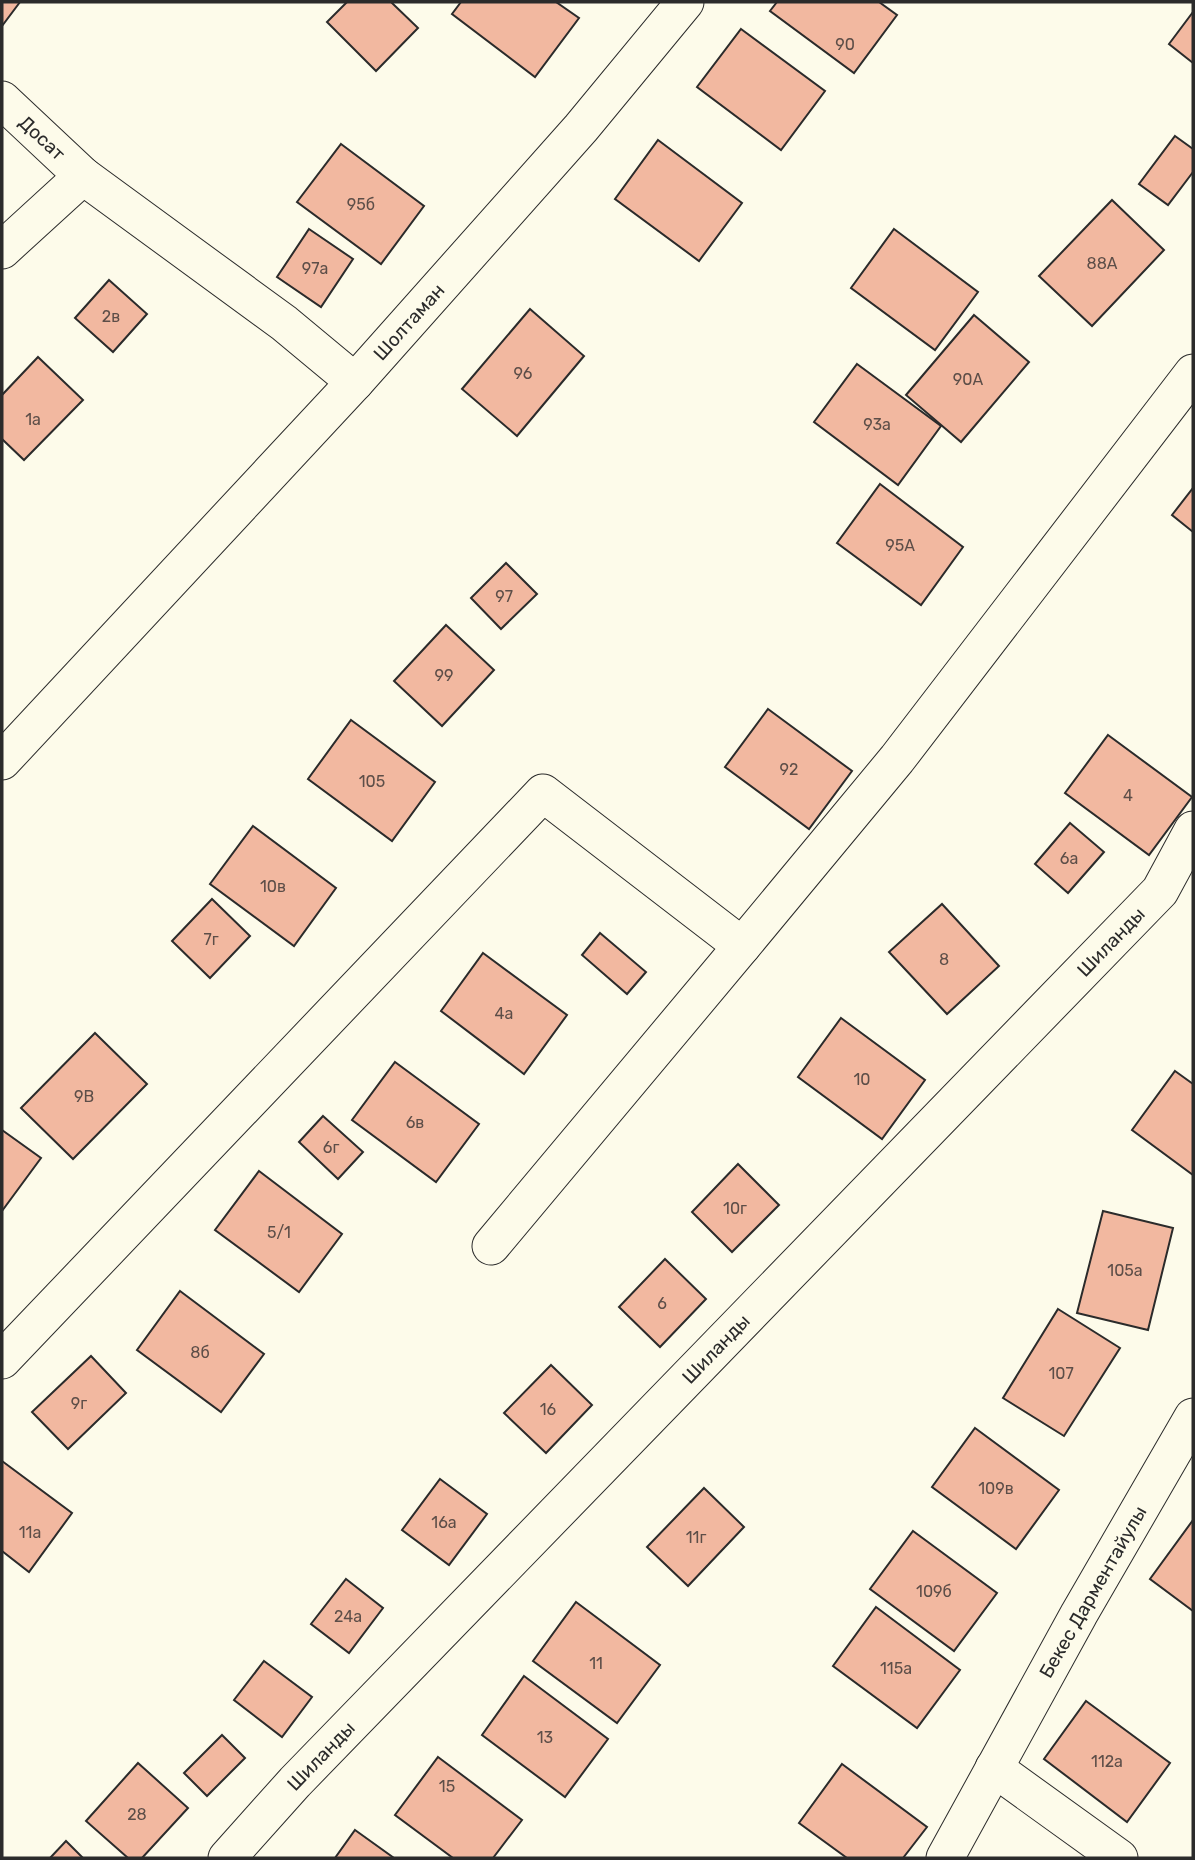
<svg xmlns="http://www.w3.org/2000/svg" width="1195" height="1860" font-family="Rubik,sans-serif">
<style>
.building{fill:#f2b8a0;stroke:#2b2b2b;stroke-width:2}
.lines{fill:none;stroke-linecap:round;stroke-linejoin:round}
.minor-casing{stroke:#2b2b2b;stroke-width:39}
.minor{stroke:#fdfbea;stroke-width:37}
.labels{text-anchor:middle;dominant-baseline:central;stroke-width:5;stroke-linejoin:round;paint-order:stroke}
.number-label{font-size:16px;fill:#5d4e48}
.street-label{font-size:19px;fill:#2b2b2b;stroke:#fdfbea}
</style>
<rect width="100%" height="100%" fill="#fdfbea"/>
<g class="building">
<path d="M2 2H20L2 26Z"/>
<path d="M347 2H391L418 28 376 71 327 22Z"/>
<path d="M461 2H556L579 18 535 77 452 14Z"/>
<path d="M777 2H879L897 15 854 73 770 11Z"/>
<path d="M1193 12V63L1169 44Z"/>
<path d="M741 29 825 91 781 150 697 87Z"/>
<path d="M1175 136 1193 149V172L1168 205 1139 184Z"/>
<path d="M658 140 742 203 699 261 615 199Z"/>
<path d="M341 144 424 206 381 264 297 202Z"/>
<path d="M1112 200 1164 250 1092 326 1039 276Z"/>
<path d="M309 229 353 259 321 307 277 277Z"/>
<path d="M894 229 978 292 935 350 851 288Z"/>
<path d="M109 280 147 314 113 352 75 318Z"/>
<path d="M530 309 584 356 517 436 462 389Z"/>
<path d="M974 315 1029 362 961 442 906 395Z"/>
<path d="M38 357 83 400 24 460 2 439V395Z"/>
<path d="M857 364 941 426 898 485 814 422Z"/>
<path d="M880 484 963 547 921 605 837 543Z"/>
<path d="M1193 488V532L1172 515Z"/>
<path d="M506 563 537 594 501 629 471 598Z"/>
<path d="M446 625 494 670 442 726 394 681Z"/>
<path d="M768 709 852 771 809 829 725 767Z"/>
<path d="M351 720 435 782 392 841 308 779Z"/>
<path d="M1108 735 1192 797 1149 855 1065 793Z"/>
<path d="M1070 823 1104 852 1068 893 1035 864Z"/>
<path d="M253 826 336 888 294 946 210 884Z"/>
<path d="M212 899 250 936 210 978 172 941Z"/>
<path d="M942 904 999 966 947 1014 889 952Z"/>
<path d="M600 933 646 972 627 994 582 955Z"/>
<path d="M483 953 567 1015 524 1074 441 1011Z"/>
<path d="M841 1018 925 1080 882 1139 798 1077Z"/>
<path d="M95 1033 147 1084 73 1159 21 1108Z"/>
<path d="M395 1062 479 1124 436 1182 352 1120Z"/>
<path d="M1175 1071 1193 1084V1175L1132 1130Z"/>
<path d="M323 1116 363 1152 338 1179 299 1142Z"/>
<path d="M2 1130 41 1158 2 1211Z"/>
<path d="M738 1164 779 1205 732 1252 692 1212Z"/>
<path d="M259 1171 342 1234 299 1292 215 1230Z"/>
<path d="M1103 1211 1173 1228 1148 1330 1077 1313Z"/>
<path d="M665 1259 706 1299 660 1347 619 1307Z"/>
<path d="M180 1291 264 1354 221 1412 137 1350Z"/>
<path d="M1058 1309 1120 1348 1064 1436 1003 1398Z"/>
<path d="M91 1356 126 1393 68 1449 32 1412Z"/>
<path d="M551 1365 592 1405 546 1453 504 1413Z"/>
<path d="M975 1428 1059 1490 1016 1549 932 1487Z"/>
<path d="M2 1461 72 1513 29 1572 2 1551Z"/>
<path d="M440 1479 487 1514 449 1565 402 1530Z"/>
<path d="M704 1488 744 1527 688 1586 647 1547Z"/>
<path d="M1193 1520V1611L1150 1579Z"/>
<path d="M913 1531 997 1593 954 1651 870 1589Z"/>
<path d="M346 1579 383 1608 349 1653 311 1624Z"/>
<path d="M576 1602 660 1665 617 1723 533 1661Z"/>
<path d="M876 1607 960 1670 917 1728 833 1666Z"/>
<path d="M264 1661 312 1697 282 1737 234 1700Z"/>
<path d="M524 1676 608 1739 565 1797 482 1735Z"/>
<path d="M1086 1701 1170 1763 1127 1822 1044 1759Z"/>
<path d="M222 1735 245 1758 207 1796 184 1773Z"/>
<path d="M438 1757 522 1820 493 1858H453L395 1815Z"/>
<path d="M138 1763 188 1808 142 1858H128L86 1821Z"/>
<path d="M842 1764 927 1827 903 1858H847L799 1823Z"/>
<path d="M355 1830 394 1858H335Z"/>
<path d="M66 1841 83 1858H50Z"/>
</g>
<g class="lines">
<g class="minor-casing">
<g id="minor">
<path d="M2 100 83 176 284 323 355 382 581 128 685 2"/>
<path d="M2 250 83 176"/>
<path d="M2 761 355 382"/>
<path d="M491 1246 742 946"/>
<path d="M2 1360 543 793 742 946 897 759 1193 373"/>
<path d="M994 1768 1119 1858"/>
<path d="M227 1858 295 1782 1160 891 1193 830"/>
<path d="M945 1858 1079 1614 1193 1417"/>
</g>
</g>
<use href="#minor" class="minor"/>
</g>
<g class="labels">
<g class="number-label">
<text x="845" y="44">90</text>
<text x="361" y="204">95б</text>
<text x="1102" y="263">88А</text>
<text x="315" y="268">97а</text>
<text x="111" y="316">2в</text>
<text x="523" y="373">96</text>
<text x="968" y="379">90А</text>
<text x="33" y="419">1а</text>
<text x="877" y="424">93а</text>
<text x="900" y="545">95А</text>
<text x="504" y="596">97</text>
<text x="444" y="675">99</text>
<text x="789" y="769">92</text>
<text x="372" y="781">105</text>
<text x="1128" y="795">4</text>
<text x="1069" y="858">6а</text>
<text x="273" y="886">10в</text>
<text x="211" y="939">7г</text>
<text x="944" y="959">8</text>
<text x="504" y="1013">4а</text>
<text x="862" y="1079">10</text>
<text x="84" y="1096">9В</text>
<text x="415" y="1122">6в</text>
<text x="331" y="1147">6г</text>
<text x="735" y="1208">10г</text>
<text x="279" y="1232">5/1</text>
<text x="1125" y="1270">105а</text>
<text x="662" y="1303">6</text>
<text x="200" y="1352">8б</text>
<text x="1061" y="1373">107</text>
<text x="79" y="1403">9г</text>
<text x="548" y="1409">16</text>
<text x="996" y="1488">109в</text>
<text x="444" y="1522">16а</text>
<text x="30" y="1532">11а</text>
<text x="696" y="1537">11г</text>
<text x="934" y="1591">109б</text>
<text x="348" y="1616">24а</text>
<text x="596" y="1663">11</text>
<text x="896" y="1668">115а</text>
<text x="545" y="1737">13</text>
<text x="1107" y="1761">112а</text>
<text x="447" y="1786">15</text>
<text x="137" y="1814">28</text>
</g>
<g class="street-label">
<text transform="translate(42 138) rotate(43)">Досат</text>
<text transform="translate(409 322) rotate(-48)">Шолтаман</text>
<text transform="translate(1111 942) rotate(-46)">Шиланды</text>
<text transform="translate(716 1349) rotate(-46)">Шиланды</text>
<text transform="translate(1093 1592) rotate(-60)">Бекес Дарментайулы</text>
<text transform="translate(321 1756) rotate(-46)">Шиланды</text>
</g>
</g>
<rect width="1195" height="1860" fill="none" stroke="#2b2b2b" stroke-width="7"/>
</svg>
